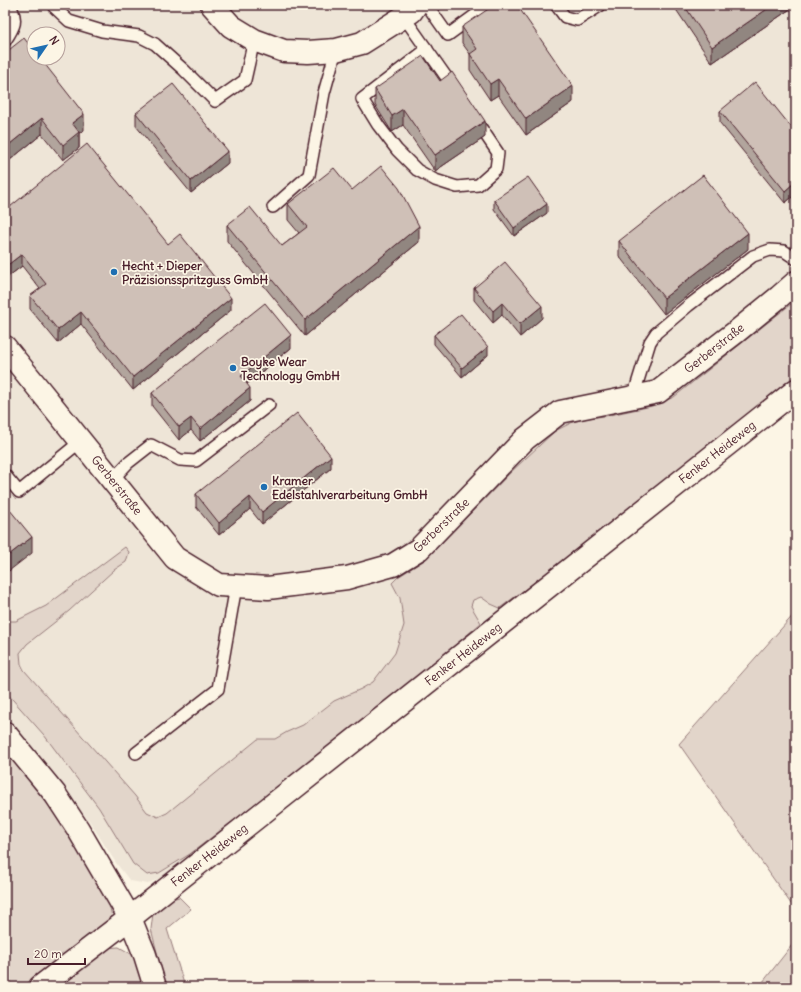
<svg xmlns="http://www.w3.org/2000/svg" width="801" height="992" font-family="Delius,sans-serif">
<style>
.built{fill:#eee5d7;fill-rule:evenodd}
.green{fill:#e2d5ca;stroke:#967a7a}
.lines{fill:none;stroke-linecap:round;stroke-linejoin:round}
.lane-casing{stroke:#4a1f2b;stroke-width:14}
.street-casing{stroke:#4a1f2b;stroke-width:25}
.secondary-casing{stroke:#4a1f2b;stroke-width:25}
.lane{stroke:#fcf5e5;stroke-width:11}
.street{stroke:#fcf5e5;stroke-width:22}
.secondary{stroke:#fcf5e5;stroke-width:22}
.wall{fill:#b2a59d;stroke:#4a1f2b}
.shaded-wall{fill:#918680;stroke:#4a1f2b}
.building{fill:#cfc0b7;stroke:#4a1f2b}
.poi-dot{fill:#1f6fb2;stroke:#fcf5e5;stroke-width:1.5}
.labels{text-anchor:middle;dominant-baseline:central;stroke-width:3.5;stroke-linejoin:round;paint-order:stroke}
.poi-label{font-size:12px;font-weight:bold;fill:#4a1f2b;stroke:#fcf5e5;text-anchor:start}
.street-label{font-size:12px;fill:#4a1f2b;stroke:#fcf5e5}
</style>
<rect width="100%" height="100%" fill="#fcf5e5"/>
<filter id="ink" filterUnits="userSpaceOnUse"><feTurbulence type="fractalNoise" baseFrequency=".025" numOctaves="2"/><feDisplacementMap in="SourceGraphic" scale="8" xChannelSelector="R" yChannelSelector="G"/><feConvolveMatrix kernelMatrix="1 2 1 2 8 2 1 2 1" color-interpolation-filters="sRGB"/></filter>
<g filter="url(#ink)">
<path class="built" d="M5 5H796V384L180 868 148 884 130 881 116 863 90 822 5 717ZM34 34H58V58H34Z"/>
<g class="green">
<path d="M796 300V378L648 497 500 608 491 604 481 597 473 600 471 606 481 623 400 692 190 854 159 873 147 875 133 864 99 808 44 735 5 691V620L6 621H16L46 606 125 547 129 552 126 562 114 570 69 611 27 644 20 653 21 664 24 670 68 720 135 796 147 812 158 817 167 813 258 739H275L287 732 303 725 334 701 361 689 373 682 395 653 404 625 400 598 392 583 398 577 426 559 511 472 555 431 573 422 588 418 605 416 652 406 674 397Z"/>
<path d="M796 612V911L679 744Z"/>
<path d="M5 751 74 837 105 892 110 907 112 918 103 933 34 987H5Z"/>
<path d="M179 897 191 909 167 929 185 987H166L151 929 153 913 163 901Z"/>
<path d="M796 940V987H759Z"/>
<path d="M119 947 133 955 144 987H50L102 948Z"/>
</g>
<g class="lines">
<g class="lane-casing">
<g id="lane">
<path d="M53 5 54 7 69 21 102 31 139 36 155 44 184 70 215 101 245 80 254 40"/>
<path d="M427 5 448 35 481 11"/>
<path d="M556 5 565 17 577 20 601 5"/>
<path d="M404 17 454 88"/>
<path d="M5 41C15 26 18 21 10 5"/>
<path d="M427 49 362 99 378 125 397 150 417 170 435 180 457 187 478 185 496 169 498 153 477 122"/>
<path d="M273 207 309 175 324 93 336 50"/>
<path d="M633 397 650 342 656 333 688 306 753 256 770 250 784 251 796 259"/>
<path d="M5 475 19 492 81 441"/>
<path d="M112 480 128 463 151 445 180 460 196 461 269 405"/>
<path d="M136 753 218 689 236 586"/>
</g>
</g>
<g class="street-casing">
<g id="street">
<path d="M212 5 231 26 254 40 284 51 308 52 336 50 362 43 411 12 416 5"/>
<path d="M5 347 175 558 219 585 268 588 347 578 393 565 419 549 525 439 560 412 658 392 736 332 779 297 796 282"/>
<path d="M40 987 130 918 796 390"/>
</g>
</g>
<g class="secondary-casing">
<path id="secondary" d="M5 733 55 794 78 829 130 918 145 955 155 987"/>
</g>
<use href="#lane" class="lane"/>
<use href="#street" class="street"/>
<use href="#secondary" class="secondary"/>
</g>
<g class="wall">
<path d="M673 5H796L712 63Z"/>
<path d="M462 27 573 102 526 135 498 95 490 100 470 70V54L462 43Z"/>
<path d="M5 53 84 130 79 133V148L63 160 42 134 5 164Z"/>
<path d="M440 81 485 137 435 171 403 125 392 132 375 105V89Z"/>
<path d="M720 111 796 133V194L785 203 720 123Z"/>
<path d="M136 113 228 163 191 193 136 126Z"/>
<path d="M352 190 419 242 305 336 227 241V225L282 246 299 233 288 220V204Z"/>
<path d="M494 200 547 213 514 236 494 209Z"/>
<path d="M5 211 168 244 231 310 133 390 81 324 58 343 30 309V296L40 289 22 266 5 279Z"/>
<path d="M619 241 748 249 664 314 619 256Z"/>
<path d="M474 288 542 318 520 337 502 315 493 323 474 300Z"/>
<path d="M434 335 488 355 462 377 434 344Z"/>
<path d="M291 348 247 384 250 401 200 441 191 430 179 440 152 406V393Z"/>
<path d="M331 468 262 524 250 509 219 535 196 507V494Z"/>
</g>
<g class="shaded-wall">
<path d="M773 5H796L712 63V47Z"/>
<path d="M498 79V95L490 100V84Z"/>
<path d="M573 86V102L526 135V119Z"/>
<path d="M403 109V125L392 132V116Z"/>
<path d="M84 114V130L79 133V148L63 160V145L72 123Z"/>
<path d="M42 118V134L5 164V148Z"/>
<path d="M485 121V137L435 171V155Z"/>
<path d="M228 151V163L191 193V181Z"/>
<path d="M796 181V194L785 203V191Z"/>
<path d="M547 204V213L514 236V228Z"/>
<path d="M419 226V242L305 336V320Z"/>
<path d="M748 233V249L664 314V298Z"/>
<path d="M22 254V266L5 279V267Z"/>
<path d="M231 298V310L133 390V377Z"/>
<path d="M502 303V315L493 323V311Z"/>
<path d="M542 306V318L520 337V324Z"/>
<path d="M81 312V324L58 343V330Z"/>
<path d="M291 335V348L241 388V376Z"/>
<path d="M488 347V355L462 377V368Z"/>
<path d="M250 388V401L200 441V429Z"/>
<path d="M191 418V430L179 440V427Z"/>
<path d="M331 456V468L262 524V512Z"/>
<path d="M250 497V509L219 535V523Z"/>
<path d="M32 537V553L5 574V558Z"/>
</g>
<g class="building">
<path d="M494 5H517L573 86 526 119 498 79 490 84 470 54 477 49 462 27Z"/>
<path d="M684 5H773L712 47Z"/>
<path d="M24 38 34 51V58H40L84 114 72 123 79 132 63 145 42 118 5 148V53Z"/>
<path d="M423 56 440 81 452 72 485 121 435 155 403 109 392 116 375 89Z"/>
<path d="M755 82 796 133V181L785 191 720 111Z"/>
<path d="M173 84 228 151 191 181 136 113Z"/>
<path d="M87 144 168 244 180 234 231 298 133 377 81 312 58 330 30 296 46 284 22 254 5 267V211Z"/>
<path d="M381 166 399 188 419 226 305 320 227 225 250 207 282 246 307 227 288 204 334 168 352 190Z"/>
<path d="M703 175 748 233 664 298 619 241Z"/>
<path d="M528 177 547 204 514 228 494 200Z"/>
<path d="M505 262 542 306 520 324 502 303 493 311 474 288Z"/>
<path d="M265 303 291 335 241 376 250 388 200 429 191 418 179 427 152 393Z"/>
<path d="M461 314 488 347 462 368 434 335Z"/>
<path d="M297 413 331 456 262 512 250 497 219 523 196 494Z"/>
<path d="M5 504 32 537 5 558Z"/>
</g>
</g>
<g class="poi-dot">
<circle cx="114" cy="272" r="4"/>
<circle cx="233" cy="368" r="4"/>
<circle cx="264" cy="487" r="4"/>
</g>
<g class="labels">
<g class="poi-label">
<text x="122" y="265">Hecht + Dieper<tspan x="122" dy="14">Präzisionsspritzguss GmbH</tspan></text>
<text x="241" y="361">Boyke Wear<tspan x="241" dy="14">Technology GmbH</tspan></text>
<text x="272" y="480">Kramer<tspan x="272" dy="14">Edelstahlverarbeitung GmbH</tspan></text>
</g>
<g class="street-label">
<text transform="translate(714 348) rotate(-38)">Gerberstraße</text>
<text transform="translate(717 452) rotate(-38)">Fenker Heideweg</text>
<text transform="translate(117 485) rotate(51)">Gerberstraße</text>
<text transform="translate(441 525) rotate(-44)">Gerberstraße</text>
<text transform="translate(463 654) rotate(-38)">Fenker Heideweg</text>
<text transform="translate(209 855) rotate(-38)">Fenker Heideweg</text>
</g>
</g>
<rect width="801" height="992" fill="none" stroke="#fcf5e5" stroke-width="20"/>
<rect x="10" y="10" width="781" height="972" fill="none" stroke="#4a1f2b" stroke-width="1.5" filter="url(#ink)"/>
<g transform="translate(46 46) rotate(56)"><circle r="19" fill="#fcf5e5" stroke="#b59f9b"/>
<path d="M0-3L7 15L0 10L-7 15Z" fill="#1f6fb2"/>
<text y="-6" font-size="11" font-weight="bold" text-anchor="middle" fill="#4a1f2b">N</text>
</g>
<path d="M28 958v6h57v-6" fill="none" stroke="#4a1f2b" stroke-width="2"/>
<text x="34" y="958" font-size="12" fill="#4a1f2b" stroke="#fcf5e5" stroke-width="3" paint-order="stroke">20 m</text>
</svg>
